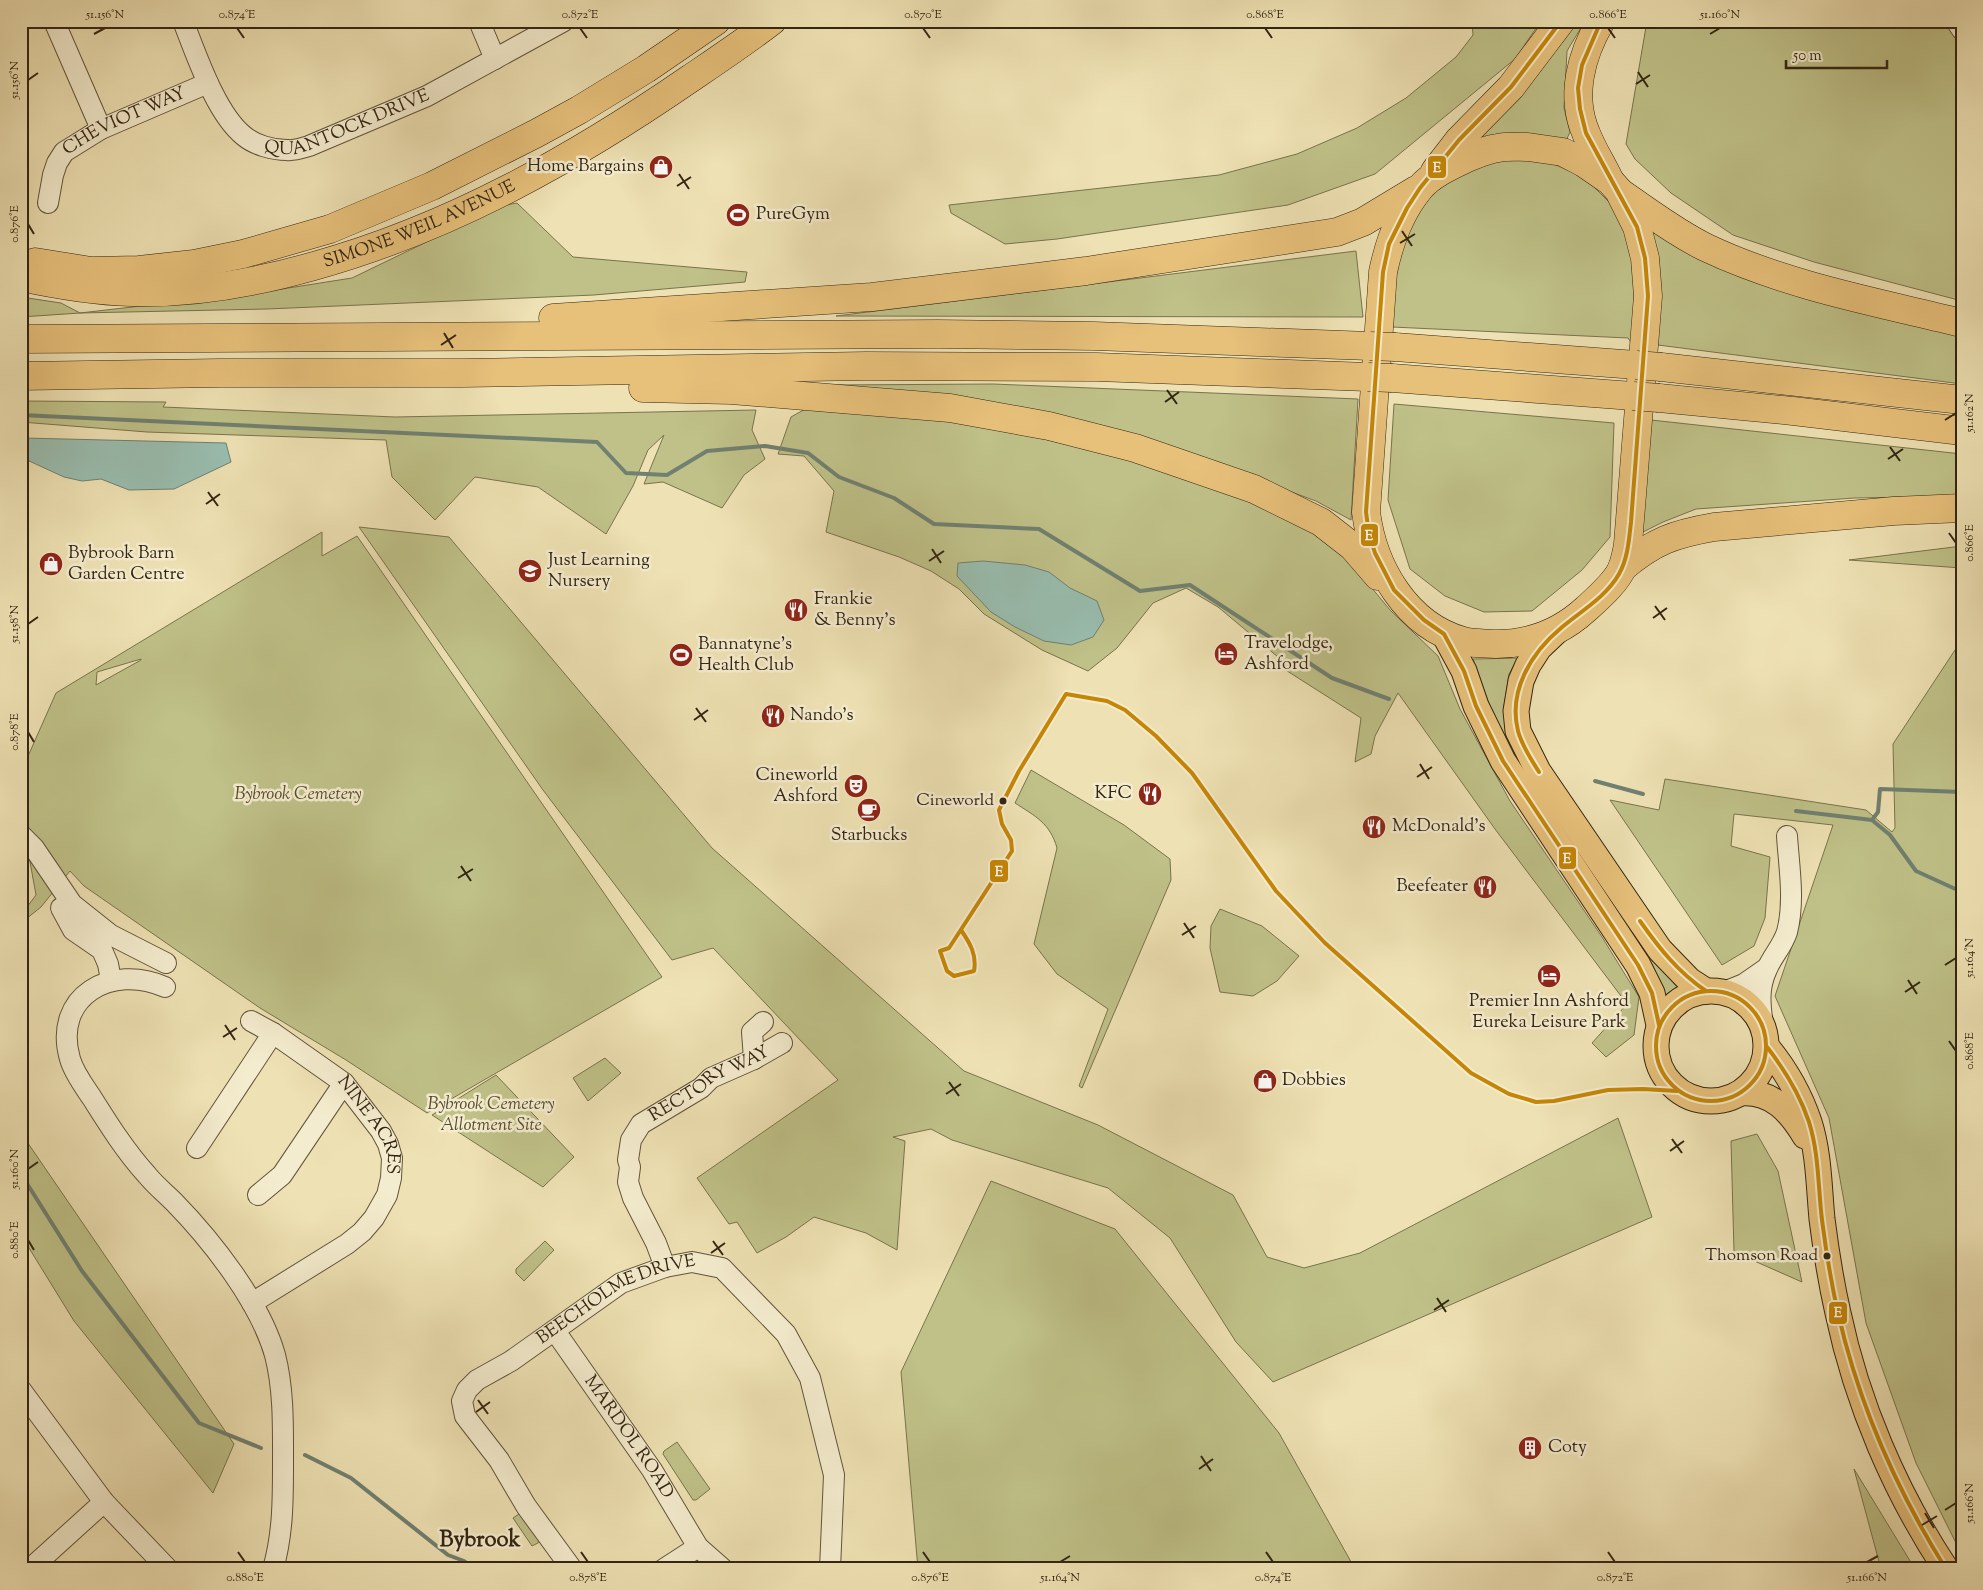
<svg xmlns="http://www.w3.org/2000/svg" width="1983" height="1590" font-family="'Sorts Mill Goudy',serif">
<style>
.green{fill:#bfc188;stroke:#79734e;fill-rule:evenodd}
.water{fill:#99bdaf;stroke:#708071}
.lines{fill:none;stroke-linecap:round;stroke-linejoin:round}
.stream{stroke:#708071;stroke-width:4}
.minor-casing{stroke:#62543b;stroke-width:22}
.major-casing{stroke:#332513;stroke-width:27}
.highway-casing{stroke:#332513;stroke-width:29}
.minor{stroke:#f4ecce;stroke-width:20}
.major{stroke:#e7c07a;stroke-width:25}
.highway{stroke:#e7c07a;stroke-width:28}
.highway-bridge-casing{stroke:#332513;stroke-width:29;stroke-linecap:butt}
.highway-bridge{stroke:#e7c07a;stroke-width:28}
.bus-1-casing{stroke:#f4ecce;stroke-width:8}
.bus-1{stroke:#c68605;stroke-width:4}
.ticks{fill:none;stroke:#332513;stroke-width:2}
.bus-dot{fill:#332513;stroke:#f4ecce;stroke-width:2}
.labels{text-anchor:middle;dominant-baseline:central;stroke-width:5;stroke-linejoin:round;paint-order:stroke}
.bus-label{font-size:17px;fill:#332513;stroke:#f4ecce;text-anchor:end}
.street-label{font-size:18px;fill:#332513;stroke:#f4ecce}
.poi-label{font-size:18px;fill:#332513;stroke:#f4ecce;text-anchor:start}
.park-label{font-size:18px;font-style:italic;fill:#564c30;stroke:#f4ecce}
.district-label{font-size:22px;font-weight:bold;fill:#332513;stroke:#f4ecce}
.line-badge{stroke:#f4ecce;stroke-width:2}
.badge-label{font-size:14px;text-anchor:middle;font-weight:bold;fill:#fff}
.neatline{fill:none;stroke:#332513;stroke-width:2}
.ticks-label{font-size:12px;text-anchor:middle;fill:#332513}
</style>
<rect width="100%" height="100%" fill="#eee1b3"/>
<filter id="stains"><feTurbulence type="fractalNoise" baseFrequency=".004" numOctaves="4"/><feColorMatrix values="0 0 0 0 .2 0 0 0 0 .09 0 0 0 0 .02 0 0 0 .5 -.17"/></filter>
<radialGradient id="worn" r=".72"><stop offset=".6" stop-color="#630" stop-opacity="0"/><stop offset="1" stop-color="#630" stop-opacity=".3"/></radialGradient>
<g class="green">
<path d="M1472 21H1541L1515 59 1375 174 1288 205 1057 239 1005 244 951 213 949 205 1219 175 1297 154 1357 128 1406 98 1456 57 1473 35Z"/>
<path d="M1572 21H1585L1567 51 1564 108 1570 132 1565 143 1467 146Z"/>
<path d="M1647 21H1962V301L1814 262 1733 235 1671 193 1635 159 1626 144Z"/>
<path d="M1494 159 1547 161 1578 175 1593 186 1610 203 1623 224 1636 260 1632 344 1628 338 1392 327C1392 313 1391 298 1393 285 1399 243 1416 197 1455 175 1467 168 1481 164 1494 159Z"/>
<path d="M517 203 573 257 747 272 745 282 594 295 267 309 80 313 21 317V297L61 303 80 313 263 292 352 278 501 206Z"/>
<path d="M1656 226 1962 332V384L1658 345 1651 234Z"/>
<path d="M1356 251 1363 317 836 316Z"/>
<path d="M993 384 1358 399 1351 520 1316 501 1180 451 831 385Z"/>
<path d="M21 401 166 402 163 407 395 417 756 410 752 430 765 459 744 475 722 508 663 482 644 484 664 435 648 450 633 486 606 534 538 487 475 477 435 520 392 477 386 440 147 432 21 422Z"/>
<path d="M816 403 946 417 1138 460 1234 493 1302 523 1338 547 1390 610 1438 656 1460 709 1510 801 1602 937 1639 997 1634 1035 1606 1057 1592 1043 1627 1004 1495 829 1398 693 1375 736 1371 754 1355 762 1361 718 1273 662 1278 657 1218 607 1186 588 1153 603 1117 648 1088 671 1042 650 984 614 959 589 931 571 899 557 826 532 834 491 804 456 778 454 791 417Z"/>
<path d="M1394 404 1614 423 1610 537 1582 570 1532 611 1484 612 1445 596 1410 569 1388 500Z"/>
<path d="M1651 420 1962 454V496L1855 498 1696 509 1663 522 1641 533Z"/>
<path d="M359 527 449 537 712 848 964 1071 1098 1125 1233 1195 1267 1257 1304 1268 1360 1253 1618 1118 1652 1217 1273 1382 1236 1342 1170 1238 1108 1188 952 1140 931 1129 893 1137 905 1141 897 1250 866 1233 814 1217 786 1237 757 1253 737 1222 729 1224 697 1178 838 1080 713 948 672 960 543 790Z"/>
<path d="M322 532V556L357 536 662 977 427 1113 346 1060 260 1008 84 886 70 871 41 907 21 923V912L24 911 36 895 28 851 21 832V772L56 693ZM141 659V660L96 685 97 672Z"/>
<path d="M1962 546V568L1849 560Z"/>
<path d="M1962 644V1555L1916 1463 1866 1323 1829 1118 1775 996 1833 825 1734 814 1731 846 1770 857 1765 918 1754 946 1722 965 1610 800 1659 810 1665 779 1866 810 1892 832 1895 828 1893 744 1957 647Z"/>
<path d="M1518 658 1509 674 1504 706 1511 742 1656 962 1677 987 1662 997 1498 729 1473 659Z"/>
<path d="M1031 770 1124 825 1170 859 1171 880 1082 1088 1079 1086 1108 1009 1057 974 1034 944 1057 848C1050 823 1035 816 1015 803Z"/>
<path d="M1220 909 1262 926 1299 956 1277 981 1253 996 1220 992 1210 948 1211 926Z"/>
<path d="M605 1058 621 1073 588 1101 573 1078Z"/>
<path d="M496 1075 574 1157 543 1187 432 1115Z"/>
<path d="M21 1133 234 1444 213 1493 74 1321 21 1235Z"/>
<path d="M1757 1134 1778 1171 1802 1282 1734 1252 1731 1141Z"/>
<path d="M991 1181 1115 1229 1279 1433 1355 1569H918L901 1372Z"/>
<path d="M545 1241 554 1250 524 1281 516 1273V1269Z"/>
<path d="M677 1442 710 1489 696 1500H693L663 1454 664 1451Z"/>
<path d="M1854 1469 1915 1569H1881Z"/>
<path d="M522 1512 540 1539 538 1543 532 1546 513 1518Z"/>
</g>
<g class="water">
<path d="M24 438 226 443 231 462 174 489 129 490 101 479 82 481 64 477 27 460 21 453V441Z"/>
<path d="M983 561 1025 565 1049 572 1070 588 1097 601 1104 620 1093 637 1071 645 1044 641 1015 627 991 612 957 576 958 563Z"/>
</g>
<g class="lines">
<g class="stream">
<path d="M21 415 597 442 626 473 667 475 707 451 765 446 808 453 839 477 894 498 934 524 1039 529 1140 591 1190 585 1332 678 1389 699"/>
<path d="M1595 781 1643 794"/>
<path d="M1796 811 1872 820 1890 835 1916 871 1962 892"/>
<path d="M1872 820 1878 812 1880 789 1962 792"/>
<path d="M21 1174 82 1271 199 1423 261 1448"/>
<path d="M305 1455 351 1478 448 1555 464 1561 475 1569"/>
</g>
<g class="minor-casing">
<g id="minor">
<path d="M54 21 101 129"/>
<path id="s1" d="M183 21C196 54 216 114 244 136 255 145 272 150 287 150 294 151 302 148 309 146L427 96 564 21"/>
<path d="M479 21 495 59"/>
<path d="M1956 21 1962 30"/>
<path id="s2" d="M48 203 53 175 57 163 64 152 101 129 208 83"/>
<path d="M21 835 34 848 72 904 111 935 166 963"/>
<path d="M61 908 73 930 102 950 108 964 111 980"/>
<path d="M165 987C112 963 52 996 70 1059 74 1073 84 1086 92 1098 109 1125 126 1152 147 1175 155 1185 165 1193 174 1202 212 1241 260 1302 275 1355 284 1390 283 1428 283 1464 283 1500 283 1534 273 1569"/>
<path d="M1724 992 1744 984 1767 968"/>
<path id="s3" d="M251 1021 273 1033 344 1083 381 1131 388 1144 392 1158 391 1178 387 1195 374 1218 362 1232 347 1244 252 1303"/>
<path d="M1763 1025C1760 1005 1758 988 1767 969 1773 955 1782 947 1787 932 1795 901 1789 867 1787 836"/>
<path d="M754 1059 752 1032 763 1022"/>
<path d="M197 1148 273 1033"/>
<path d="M258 1195 282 1175 344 1083"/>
<path id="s4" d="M665 1267 656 1243 633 1198 628 1182 630 1167 628 1160 631 1140 641 1124 701 1088 711 1078 754 1059 782 1043"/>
<path id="s5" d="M555 1331 652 1470 698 1547 723 1569"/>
<path d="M21 1390 104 1502 168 1569"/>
<path d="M30 1569 104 1502"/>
<path id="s6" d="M572 1569 526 1506 499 1460 465 1416 462 1401 467 1390 477 1380 511 1361 621 1283 665 1267 692 1262 722 1268 786 1334 810 1378 834 1475 830 1569"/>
<path d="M664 1569 698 1547"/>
</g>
</g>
<g class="major-casing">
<g id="major">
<path d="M1560 628 1539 648 1528 665 1521 681 1516 711 1518 731 1538 771 1660 950 1689 980 1706 991"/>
<path d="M1444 634 1464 671 1476 706 1503 761 1638 965 1652 993 1659 1025"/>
<circle cx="1711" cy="1046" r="55"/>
<path d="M1767 1047C1785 1069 1800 1095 1809 1122 1819 1153 1819 1188 1822 1219 1826 1251 1831 1282 1838 1313 1857 1403 1895 1492 1946 1569"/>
<path d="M1741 1093C1772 1091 1790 1111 1805 1136"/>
</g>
</g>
<g class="highway-casing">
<g id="highway">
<path d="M1601 21C1581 55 1570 96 1586 133 1592 149 1602 164 1609 179"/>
<path d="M1528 147 1563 152 1584 163 1610 181 1619 191 1637 227 1645 258 1648 296 1628 544C1627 552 1625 559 1623 566 1618 581 1597 599 1586 609 1561 632 1530 644 1496 644 1485 643 1473 644 1463 641 1406 625 1373 567 1366 512L1383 272C1389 243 1400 212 1420 188 1431 175 1450 166 1465 159 1475 155 1487 149 1498 148 1508 146 1518 147 1528 147Z"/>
<path d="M1435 171 1459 140 1511 87 1561 21"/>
<path d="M1621 193C1649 212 1676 233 1707 248 1788 286 1876 302 1962 323"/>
<path d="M35 262 91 271 139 270 194 264 243 254 330 229 432 186 537 133 579 110 646 69 716 21"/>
<path id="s7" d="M21 277C58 285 94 291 131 292 193 294 254 283 314 266 451 228 575 158 691 78 719 59 746 41 772 21"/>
<path d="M553 318 872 297 1086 271 1337 232 1363 222 1416 190"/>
<path d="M21 339 938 334 1094 336 1370 346"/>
<path d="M1395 347 1636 365"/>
<path d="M1661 367 1962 400"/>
<path d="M21 376 220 373H463L866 366 1097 367 1368 377"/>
<path d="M1392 378 1633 396"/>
<path d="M643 388 731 390 950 408 1049 426 1135 448 1254 489 1321 522 1353 547 1378 576"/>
<path d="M1659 398 1793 411 1962 431"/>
<path d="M1622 568C1654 541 1674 534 1714 527L1894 511 1962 508"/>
</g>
</g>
<use href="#minor" class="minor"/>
<use href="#major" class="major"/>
<use href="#highway" class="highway"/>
<g class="highway-bridge-casing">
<g id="highway-bridge">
<path d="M1370 346 1395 347"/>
<path d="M1636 365 1661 367"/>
<path d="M1368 377 1392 378"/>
<path d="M1633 396 1659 398"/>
</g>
</g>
<use href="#highway-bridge" class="highway-bridge"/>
<g class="bus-1-casing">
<g id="bus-1">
<path d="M1561 21 1511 87 1459 140 1420 188 1407 208 1389 244 1383 272 1366 512 1369 534 1375 553 1394 590 1424 620 1444 634 1464 671 1476 706 1503 761 1638 965 1652 993 1659 1025"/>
<path d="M1539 772C1531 759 1522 746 1518 731 1508 691 1531 653 1561 628 1581 611 1606 597 1619 574 1628 558 1629 539 1631 522L1648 296 1645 258 1637 227 1586 133 1580 109 1578 88 1582 65 1601 21"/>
<path d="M1640 921C1659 948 1678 972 1706 991"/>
<path d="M961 930C970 943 977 955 974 971L954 976 947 971 940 951 949 948 1012 851 1011 840 1002 824 999 810 1019 771 1066 694 1107 701 1125 710 1156 736 1192 773 1276 891 1325 943 1471 1073 1509 1094 1536 1102 1554 1101 1608 1090 1643 1089 1677 1091"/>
<circle cx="1711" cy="1046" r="55"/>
<path d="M1767 1047C1785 1070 1800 1095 1809 1122 1819 1154 1818 1187 1822 1220 1826 1251 1831 1282 1838 1313 1859 1405 1896 1489 1946 1569"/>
</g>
</g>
<use href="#bus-1" class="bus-1"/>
</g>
<path class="ticks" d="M237 28 244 38M580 28 587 38M923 28 930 38M1265 28 1272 38M1608 28 1615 38M94 34 105 28M1710 34 1720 28M1638 72 1648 87M28 80 38 73M1636 84 1650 75M679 174 689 189M677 186 691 177M28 224 34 234M1402 231 1412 246M1400 243 1415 234M444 333 453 348M441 345 456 335M1167 390 1177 404M1165 402 1179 392M1945 420 1956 413M1890 447 1900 461M1888 459 1903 449M208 492 218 506M206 504 220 494M1949 533 1956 543M932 549 941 563M929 561 944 551M1655 606 1665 620M1653 618 1667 608M28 624 38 617M696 708 706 722M694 720 708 710M28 732 34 742M1420 764 1429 779M1417 777 1432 767M461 866 471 881M458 878 473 869M1184 923 1194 938M1182 935 1196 926M1945 965 1956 958M1908 980 1917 994M1905 992 1920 982M225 1025 235 1040M223 1037 237 1028M1949 1041 1956 1051M949 1082 959 1096M946 1094 961 1084M1672 1139 1682 1153M1670 1151 1684 1141M28 1169 38 1162M28 1240 34 1250M713 1241 723 1255M711 1253 725 1243M1437 1298 1446 1312M1434 1310 1449 1300M478 1400 488 1414M476 1412 490 1402M1201 1456 1211 1471M1199 1469 1213 1459M1945 1510 1956 1503M1925 1513 1934 1528M1922 1525 1937 1516M238 1552 245 1562M581 1552 588 1562M923 1552 930 1562M1266 1552 1273 1562M1608 1552 1615 1562M1060 1562 1070 1556M1867 1562 1878 1556"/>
<defs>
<g id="shop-disc" transform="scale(1.25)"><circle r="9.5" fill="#8f2418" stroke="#f4ecce"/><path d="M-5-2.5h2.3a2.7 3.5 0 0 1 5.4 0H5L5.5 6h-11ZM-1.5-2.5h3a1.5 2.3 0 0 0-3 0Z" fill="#fff"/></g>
<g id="stadium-disc" transform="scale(1.25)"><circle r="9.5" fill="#8f2418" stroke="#f4ecce"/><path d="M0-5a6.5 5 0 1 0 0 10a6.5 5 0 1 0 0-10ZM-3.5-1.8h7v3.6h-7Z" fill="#fff"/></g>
<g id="school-disc" transform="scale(1.25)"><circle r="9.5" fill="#8f2418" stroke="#f4ecce"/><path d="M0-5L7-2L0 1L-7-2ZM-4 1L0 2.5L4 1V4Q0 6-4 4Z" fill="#fff"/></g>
<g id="restaurant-disc" transform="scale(1.25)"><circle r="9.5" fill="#8f2418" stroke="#f4ecce"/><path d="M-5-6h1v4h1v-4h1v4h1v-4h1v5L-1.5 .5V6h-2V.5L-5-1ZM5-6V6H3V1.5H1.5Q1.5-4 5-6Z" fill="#fff"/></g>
<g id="hotel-disc" transform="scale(1.25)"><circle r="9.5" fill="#8f2418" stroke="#f4ecce"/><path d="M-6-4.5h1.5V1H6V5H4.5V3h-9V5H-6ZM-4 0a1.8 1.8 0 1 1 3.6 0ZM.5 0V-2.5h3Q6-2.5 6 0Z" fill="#fff"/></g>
<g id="theatre-disc" transform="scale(1.25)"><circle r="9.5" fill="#8f2418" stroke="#f4ecce"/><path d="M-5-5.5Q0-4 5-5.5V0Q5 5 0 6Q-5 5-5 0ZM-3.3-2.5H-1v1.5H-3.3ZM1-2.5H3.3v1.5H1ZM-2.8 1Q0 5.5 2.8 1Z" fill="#fff"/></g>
<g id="cafe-disc" transform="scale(1.25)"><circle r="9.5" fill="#8f2418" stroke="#f4ecce"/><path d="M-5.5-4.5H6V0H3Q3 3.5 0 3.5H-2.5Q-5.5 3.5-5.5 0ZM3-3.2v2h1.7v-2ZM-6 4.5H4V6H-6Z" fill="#fff"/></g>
<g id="building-disc" transform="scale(1.25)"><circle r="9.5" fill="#8f2418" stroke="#f4ecce"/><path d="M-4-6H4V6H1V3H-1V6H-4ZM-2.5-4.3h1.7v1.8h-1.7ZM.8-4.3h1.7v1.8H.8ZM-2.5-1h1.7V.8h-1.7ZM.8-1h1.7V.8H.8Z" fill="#fff"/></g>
</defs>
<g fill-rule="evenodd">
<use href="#shop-disc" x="661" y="167"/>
<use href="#stadium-disc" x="738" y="215"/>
<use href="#shop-disc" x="51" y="564"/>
<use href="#school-disc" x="530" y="571"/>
<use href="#restaurant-disc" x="796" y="610"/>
<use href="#hotel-disc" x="1226" y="654"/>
<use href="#stadium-disc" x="681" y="655"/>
<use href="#restaurant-disc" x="773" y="716"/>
<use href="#theatre-disc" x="856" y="786"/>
<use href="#restaurant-disc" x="1150" y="794"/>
<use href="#cafe-disc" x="869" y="810"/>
<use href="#restaurant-disc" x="1374" y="827"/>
<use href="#restaurant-disc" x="1485" y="887"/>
<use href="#hotel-disc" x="1549" y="976"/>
<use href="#shop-disc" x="1265" y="1081"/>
<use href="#building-disc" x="1530" y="1448"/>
</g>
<g class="bus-dot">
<circle cx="1003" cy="801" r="4.5"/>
<circle cx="1827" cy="1256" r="4.5"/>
</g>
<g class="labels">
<g class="bus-label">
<text x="994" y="801">Cineworld</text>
<text x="1818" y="1256">Thomson Road</text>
</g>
<g class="street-label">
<text stroke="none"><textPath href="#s1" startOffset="242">QUANTOCK DRIVE</textPath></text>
<text stroke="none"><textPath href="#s2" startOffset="122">CHEVIOT WAY</textPath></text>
<text stroke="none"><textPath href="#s7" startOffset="410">SIMONE WEIL AVENUE</textPath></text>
<text stroke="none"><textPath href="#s4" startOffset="234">RECTORY WAY</textPath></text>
<text stroke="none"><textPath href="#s3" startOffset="162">NINE ACRES</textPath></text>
<text stroke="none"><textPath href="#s6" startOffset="391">BEECHOLME DRIVE</textPath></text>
<text stroke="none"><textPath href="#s5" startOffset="129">MARDOL ROAD</textPath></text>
</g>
<g class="poi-label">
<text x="644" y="167" text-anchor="end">Home Bargains</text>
<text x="756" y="215">PureGym</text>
<text x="68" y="554">Bybrook Barn<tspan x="68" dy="21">Garden Centre</tspan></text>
<text x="548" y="561">Just Learning<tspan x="548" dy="21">Nursery</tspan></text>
<text x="814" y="600">Frankie<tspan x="814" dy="21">&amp; Benny's</tspan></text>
<text x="1244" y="644">Travelodge,<tspan x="1244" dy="21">Ashford</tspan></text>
<text x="698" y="645">Bannatyne's<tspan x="698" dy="21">Health Club</tspan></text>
<text x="790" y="716">Nando's</text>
<text x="838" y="776" text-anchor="end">Cineworld<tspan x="838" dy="21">Ashford</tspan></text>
<text x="1132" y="794" text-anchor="end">KFC</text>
<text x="1392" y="827">McDonald's</text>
<text x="869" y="836" text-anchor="middle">Starbucks</text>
<text x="1468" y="887" text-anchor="end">Beefeater</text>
<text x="1549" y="1002" text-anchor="middle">Premier Inn Ashford<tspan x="1549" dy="21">Eureka Leisure Park</tspan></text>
<text x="1282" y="1081">Dobbies</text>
<text x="1548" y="1448">Coty</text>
</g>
<g class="park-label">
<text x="298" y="795">Bybrook Cemetery</text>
<text x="491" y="1105">Bybrook Cemetery<tspan x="491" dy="21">Allotment Site</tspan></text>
</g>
<g class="district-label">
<text x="480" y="1541">Bybrook</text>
</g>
</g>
<g class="line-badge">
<rect x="1427" y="155" width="20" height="24" rx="5" fill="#c68605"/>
<rect x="1360" y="523" width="19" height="24" rx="5" fill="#c68605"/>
<rect x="1558" y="846" width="19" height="24" rx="5" fill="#c68605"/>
<rect x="989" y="859" width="20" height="24" rx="5" fill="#c68605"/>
<rect x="1828" y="1301" width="20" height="24" rx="5" fill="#c68605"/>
</g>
<g class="badge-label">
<text x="1437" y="172">E</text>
<text x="1369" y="540">E</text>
<text x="1567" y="863">E</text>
<text x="999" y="876">E</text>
<text x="1838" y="1317">E</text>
</g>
<rect width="1983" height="1590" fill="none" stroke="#eee1b3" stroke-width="55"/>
<path d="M1786 60v8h101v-8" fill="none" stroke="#332513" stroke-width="2.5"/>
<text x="1793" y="60" font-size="15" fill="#332513" stroke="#f4ecce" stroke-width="4" paint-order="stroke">50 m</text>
<rect x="28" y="28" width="1928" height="1534" class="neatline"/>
<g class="ticks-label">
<text x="105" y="18">51.156°N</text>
<text x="237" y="18">0.874°E</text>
<text x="580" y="18">0.872°E</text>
<text x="923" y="18">0.870°E</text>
<text x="1265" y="18">0.868°E</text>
<text x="1608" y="18">0.866°E</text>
<text x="1720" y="18">51.160°N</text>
<text transform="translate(14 80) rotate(-90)" y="4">51.156°N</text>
<text transform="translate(14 224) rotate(-90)" y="4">0.876°E</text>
<text transform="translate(1969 413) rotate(-90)" y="4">51.162°N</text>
<text transform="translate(1969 543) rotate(-90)" y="4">0.866°E</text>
<text transform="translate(14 624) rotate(-90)" y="4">51.158°N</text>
<text transform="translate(14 732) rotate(-90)" y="4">0.878°E</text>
<text transform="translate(1969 958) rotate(-90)" y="4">51.164°N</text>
<text transform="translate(1969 1051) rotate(-90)" y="4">0.868°E</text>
<text transform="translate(14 1169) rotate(-90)" y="4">51.160°N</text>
<text transform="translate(14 1240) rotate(-90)" y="4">0.880°E</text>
<text transform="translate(1969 1503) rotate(-90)" y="4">51.166°N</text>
<text x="245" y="1581">0.880°E</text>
<text x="588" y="1581">0.878°E</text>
<text x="930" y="1581">0.876°E</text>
<text x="1060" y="1581">51.164°N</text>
<text x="1273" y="1581">0.874°E</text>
<text x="1615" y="1581">0.872°E</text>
<text x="1867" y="1581">51.166°N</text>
</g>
<rect width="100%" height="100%" filter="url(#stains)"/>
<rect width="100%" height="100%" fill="url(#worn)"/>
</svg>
